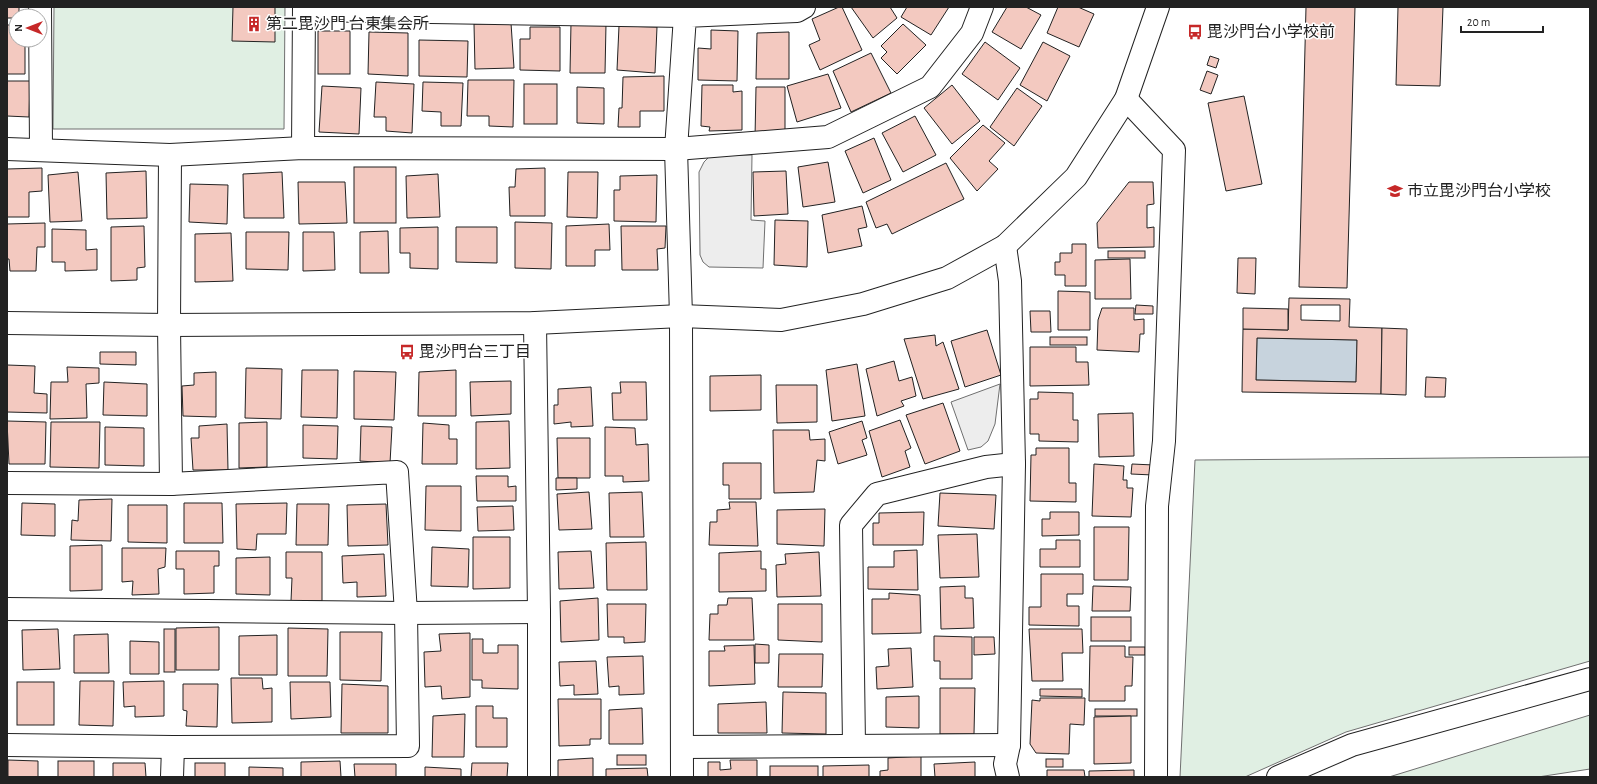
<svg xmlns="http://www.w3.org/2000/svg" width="1597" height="784" font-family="'Alegreya Sans','Noto Sans JP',sans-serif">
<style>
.green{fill:#e0efe3;stroke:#6f6f6f}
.parking{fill:#ededed;stroke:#6f6f6f}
.water{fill:#c7d3dd;stroke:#6f6f6f}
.building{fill:#f3c9c0;stroke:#222;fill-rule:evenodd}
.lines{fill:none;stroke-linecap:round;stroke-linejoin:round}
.minor-casing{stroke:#222;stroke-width:24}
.minor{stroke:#fff;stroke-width:22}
.labels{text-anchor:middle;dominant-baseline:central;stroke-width:3;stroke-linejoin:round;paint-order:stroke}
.poi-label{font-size:16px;fill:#222;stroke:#fff;text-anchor:start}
</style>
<rect width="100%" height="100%" fill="#fff"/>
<g class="green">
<path d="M54 7H285L284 129H53Z"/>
<path d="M1590 457V661L1346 732 1245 777H1180L1195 460Z"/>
<path d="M1590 715V769L1538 777H1389Z"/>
</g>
<g class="parking">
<path d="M711 155H752L751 220 765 221 763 268 709 267 703 262 700 255 699 172 704 162Z"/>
<path d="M1000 384 995 424 988 441 981 447 968 450 951 402Z"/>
</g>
<path class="water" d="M1257 338 1357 340 1356 382 1256 380Z"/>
<g class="building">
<path d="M7 7H19V16H16V18H7Z"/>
<path d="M233 7H275V42L232 41Z"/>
<path d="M839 7H842L862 50 820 70 809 45 820 40 812 19Z"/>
<path d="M851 7H890L897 18 873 38Z"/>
<path d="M907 7H949L931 35 901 17Z"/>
<path d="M1007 7H1026L1041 15 1021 49 992 32Z"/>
<path d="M1058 7H1078L1094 14 1079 47 1047 33Z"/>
<path d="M1306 7H1355L1347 288 1299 287Z"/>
<path d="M1398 7H1443L1440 86 1396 85Z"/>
<path d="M511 23 514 68 475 69 474 24Z"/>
<path d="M571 23 606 24 605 73H570Z"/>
<path d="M903 24 926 45 897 74 881 58 887 52 881 46Z"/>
<path d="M7 25H16V40H25V74H7Z"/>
<path d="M619 26 657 27 655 73 617 70Z"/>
<path d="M530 27H560V71L520 70V39H530Z"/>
<path d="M711 30 738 31 737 81 698 80V48L711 49Z"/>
<rect x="318" y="31" width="32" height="43"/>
<path d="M369 32 408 33V76L368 74Z"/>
<path d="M789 32V79H756L757 33Z"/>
<path d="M419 40 468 41 467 77 419 76Z"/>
<path d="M985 42 1020 68 998 100 962 74Z"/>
<path d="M1043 42 1070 56 1047 101 1020 85Z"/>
<path d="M871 53 891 93 851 112 833 71Z"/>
<path d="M1210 56 1219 59 1216 68 1207 65Z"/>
<path d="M1207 71 1218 75 1211 94 1200 90Z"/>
<path d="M828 74 841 108 797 122 787 86Z"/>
<path d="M664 76V111H640V127H618L619 108H622L623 77Z"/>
<path d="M468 80H514L513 127 489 126V116H467Z"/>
<path d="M7 81H30L29 117 7 116Z"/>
<path d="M376 82 414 84 412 133 386 131V117H374Z"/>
<path d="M423 82 463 83 461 126H441V112L422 111Z"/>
<rect x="524" y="84" width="33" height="40"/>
<path d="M702 85H733V92L742 91V130L709 131 710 127 701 126Z"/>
<path d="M952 85 980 121 952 144 924 108Z"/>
<path d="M322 86 361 88 359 134 319 132Z"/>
<path d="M577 87 604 88V124L577 123Z"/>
<path d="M756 87H785V138H755Z"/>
<path d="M1017 88 1042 106 1014 146 990 127Z"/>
<path d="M1244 96 1262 184 1226 191 1208 103Z"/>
<path d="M915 116 936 155 903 172 882 133Z"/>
<path d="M983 125 1005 143 989 161 998 169 977 191 950 158Z"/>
<path d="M874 138 891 180 863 193 845 151Z"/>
<path d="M828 162 835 202 803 207 798 167Z"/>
<path d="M946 163 964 199 892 234 887 224 876 228 866 202Z"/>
<rect x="354" y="167" width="42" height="56"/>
<path d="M42 168V191L29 192V217H7V169Z"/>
<path d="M545 168V216H510L509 187H515L516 169Z"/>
<path d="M146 171 147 218 107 219 106 173Z"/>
<path d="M786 171 788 214 754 216 753 172Z"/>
<path d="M78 172 82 221 50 222 48 175Z"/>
<path d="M282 172 284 218H244L243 174Z"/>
<path d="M568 172H598L597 218 567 217Z"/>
<path d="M438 174 440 217 407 218 406 176Z"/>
<path d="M657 175 656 222 614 221V190H620V176Z"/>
<path d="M298 182H345L347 223 299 224Z"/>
<path d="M1129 182H1153L1154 204 1147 205V228L1154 227V247L1098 248 1097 223Z"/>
<path d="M190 184 228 185 227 224 189 222Z"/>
<path d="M862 206 867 227 858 229 862 246 828 253 822 215Z"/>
<path d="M775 220 808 221 807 267 774 265Z"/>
<path d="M515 222 552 223 551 269 515 268Z"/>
<path d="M45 223V247H37L36 271H10L9 259H7V224Z"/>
<path d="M609 224 610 250H595V266H566V226Z"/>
<path d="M144 226 145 267 137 268V280L111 281V227Z"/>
<path d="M621 226H666L665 248 657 249 658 270H622Z"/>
<path d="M438 227V269L410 268V253H400V228Z"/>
<path d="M456 227H497V263L456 262Z"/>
<path d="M52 229 86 230V250L97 249V270L65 271V262H52Z"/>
<path d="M388 231 389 273H360V232Z"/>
<path d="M246 232H289L288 270 246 269Z"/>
<path d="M303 232H334L335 270 303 271Z"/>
<path d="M231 233 233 281 195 282V234Z"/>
<path d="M1072 244H1086V286H1065V275H1055V262H1060V253H1072Z"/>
<rect x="1108" y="251" width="37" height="7"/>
<path d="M1238 258H1256L1255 294 1237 293Z"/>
<path d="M1130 259 1131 299H1095V260Z"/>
<path d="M1058 291 1090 292V330H1058Z"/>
<path d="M1289 298 1350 299 1349 327 1382 328 1381 394 1242 392 1243 329 1288 330ZM1301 305H1340V321L1301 320ZM1257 338 1357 340 1356 382 1256 380Z"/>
<path d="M1136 305 1153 306V314H1135Z"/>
<path d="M1102 308H1134V320L1144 319V334H1140L1139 352 1097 350 1098 320Z"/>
<path d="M1243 308 1288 309V330L1243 329Z"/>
<path d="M1030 311H1050L1051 332H1031Z"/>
<path d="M1382 328 1407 329 1406 395 1381 394Z"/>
<path d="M987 330 1001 375 965 387 951 341Z"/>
<path d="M935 335 936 346 943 342 959 389 923 399 904 339Z"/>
<rect x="1050" y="337" width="37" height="8"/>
<path d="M1030 347H1076V362H1088L1089 385 1030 386Z"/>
<path d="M100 352H136V365L100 364Z"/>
<path d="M894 361 899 381 912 377 916 396 901 401 904 406 877 416 866 369Z"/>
<path d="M857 364 865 416 832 421 826 370Z"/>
<path d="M7 365 35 366 34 393 47 394V413L7 412Z"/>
<path d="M67 367 99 368V383L86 384 87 418 50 419 51 382H68Z"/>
<path d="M246 368 282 369 281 419 245 418Z"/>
<path d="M302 370H338L337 418 301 417Z"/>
<path d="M456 370V416H418L419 372Z"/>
<path d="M354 371 396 372 394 420 354 419Z"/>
<path d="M216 372V417L183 416 182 386 194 385V373Z"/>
<path d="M761 375V410L710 411V376Z"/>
<path d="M1426 377 1446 378 1445 397H1425Z"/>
<path d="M511 381V414L471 416 470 382Z"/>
<path d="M104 382 147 384V416L103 415Z"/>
<path d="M620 382H646L647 420H613L612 393H621Z"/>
<path d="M776 385H817V422L777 423Z"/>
<path d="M591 387 593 426 571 427V422L554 424V405H558V389Z"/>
<path d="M1038 392 1073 393V420H1078V442L1039 441V434H1030V399H1038Z"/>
<path d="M943 403 960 451 925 464 906 415Z"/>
<path d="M1133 413 1134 456 1099 457 1098 414Z"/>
<path d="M900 420 911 448 905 451 910 467 882 477 869 431Z"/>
<path d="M7 421 46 422 45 464H9Z"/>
<path d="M509 421 510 468 476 469V422Z"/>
<path d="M862 421 867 438 862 440 867 455 838 464 829 432Z"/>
<path d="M51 422H100L99 468 50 467Z"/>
<path d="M267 422V467L239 468V423Z"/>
<path d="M423 423 449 425V439H457V464H422Z"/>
<path d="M227 424 228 470H193L191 438H199V426Z"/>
<path d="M303 425 338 426 337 459 303 458Z"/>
<path d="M361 426 392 427 390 463 360 461Z"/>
<path d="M105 427 144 428V466L105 465Z"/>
<path d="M605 427 635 428 636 445 648 444 649 481 623 482V476H605Z"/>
<path d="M773 430H809L810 440 825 439V461L817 460 814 492 774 493Z"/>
<path d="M557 438H590V478H558Z"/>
<path d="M1036 448H1069V483H1076V502L1030 501 1031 455H1036Z"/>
<path d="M723 463H761V499H729V485H723Z"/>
<path d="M1094 464 1124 466 1123 480H1127V488H1133L1131 517 1092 516Z"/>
<path d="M1132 464 1154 465 1153 475 1131 474Z"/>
<path d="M476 476H508V487L516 486V501H477Z"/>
<path d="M556 478H577V489L556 490Z"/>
<path d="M426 486H461V531L425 530Z"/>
<path d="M589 492 592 529 559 530 557 494Z"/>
<path d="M642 492 644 537H610L609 493Z"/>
<path d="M940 493 996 495 994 529 938 526Z"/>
<path d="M112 499 111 541 71 540 72 520 78 521 79 500Z"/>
<path d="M729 502H756L758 546 709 545 710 522H717V510L730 509Z"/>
<path d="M22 503 55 504V536L21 535Z"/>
<path d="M184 503H222L223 543H184Z"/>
<path d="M287 503 286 534H257L256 550 237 549 236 504Z"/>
<path d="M297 504H329L328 545H296Z"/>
<path d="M386 504 388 545 348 546 347 505Z"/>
<path d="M128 505H167V543L128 542Z"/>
<path d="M513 506 514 530 478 531 477 507Z"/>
<path d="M825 509 824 546 777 544V510Z"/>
<path d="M924 512 923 545H873V523H879V513Z"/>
<path d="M1050 512H1079V535L1042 536V519H1050Z"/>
<path d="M1094 527H1129L1128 580H1094Z"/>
<path d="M977 534 979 577 940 578 938 535Z"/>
<path d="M473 537H510V588L473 589Z"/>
<path d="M1056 540H1080V567H1040V549H1056Z"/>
<path d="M646 542 647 590H607L606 543Z"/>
<path d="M102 545V590L70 591V546Z"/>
<path d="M432 547 469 549 468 587 431 586Z"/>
<path d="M122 548H166L165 567 158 569 159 594 132 595 133 581 122 582Z"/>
<path d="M917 550 918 590 868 589V567H894V551Z"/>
<path d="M176 551H219V566H214V593L184 594V569H176Z"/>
<path d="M591 551 594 588 559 589 558 552Z"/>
<path d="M761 551V569H766V591L719 592V553Z"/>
<path d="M286 552H322V601H291L292 578H286Z"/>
<path d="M819 552 821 596 777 597 776 565 786 564 785 554Z"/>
<path d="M384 554 386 596 357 597V582L343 583 342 556Z"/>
<path d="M270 557V595L236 594V558Z"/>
<path d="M1041 574H1083V594H1067V606H1079V626L1029 625V607H1041Z"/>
<path d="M965 586V598H973L974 628 941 629 940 587Z"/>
<path d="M1093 586 1131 587 1130 611H1092Z"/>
<path d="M889 593 920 595 921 633 872 634V599H889Z"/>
<path d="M598 598 599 640 561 642 560 601Z"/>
<path d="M728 598H752L754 640H709L710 614H718V605H727Z"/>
<path d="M607 604H646L645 642 624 643V637H608Z"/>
<path d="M778 604H822V642L778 640Z"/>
<rect x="1091" y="617" width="40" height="24"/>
<path d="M219 627V670H176V628Z"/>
<path d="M288 628 328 629 327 676H288Z"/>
<path d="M58 629 60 669 23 670 22 630Z"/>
<rect x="164" y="629" width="11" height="43"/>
<path d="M1029 629H1082L1083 653H1062L1063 681H1032Z"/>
<path d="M340 632H382L381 681 340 680Z"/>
<path d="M470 633V697L442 699 441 686 425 687 424 652 441 651 439 634Z"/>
<path d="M108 634 109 673H74V635Z"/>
<path d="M277 635V675H239V636Z"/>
<path d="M934 636 972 637V679H940V661H934Z"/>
<path d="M974 637H994L995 654 974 655Z"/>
<path d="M472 639H483V653H498V645H518V689L482 688V680H472Z"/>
<path d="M130 641 159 642V674H130Z"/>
<path d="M755 644 769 645V663H755Z"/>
<path d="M754 645 755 684 709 686V651H725L724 646Z"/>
<path d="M1090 646H1125V657H1133L1132 686H1125V701H1089Z"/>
<rect x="1129" y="647" width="16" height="8"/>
<path d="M911 648 913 687 877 689 876 667 889 666 888 649Z"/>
<path d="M779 654H823L822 687H778Z"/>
<path d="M643 656 644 694 619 695V686L609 687 607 657Z"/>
<path d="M596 661 598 694 574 695V685L560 686 559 662Z"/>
<path d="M231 678H262L263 689 272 688V722L232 723Z"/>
<path d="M80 681H114L113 726 79 725Z"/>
<path d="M164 681V716L135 717V706L124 707 123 682Z"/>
<rect x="17" y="682" width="37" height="43"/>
<path d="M290 682H330L331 717 291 719Z"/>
<path d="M183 684H218L217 727 186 726 187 711 183 710Z"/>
<path d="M342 684 388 686V733H341Z"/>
<path d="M940 688H975L974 734H940Z"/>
<path d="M1040 689H1082V697L1040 696Z"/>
<path d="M783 692 826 693V734L782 733Z"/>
<path d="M919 696V728L886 727V697Z"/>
<path d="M1040 698H1085L1084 725 1070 724 1069 754 1036 753 1030 744 1032 700 1040 701Z"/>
<path d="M558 699H601V739H590V745L559 746Z"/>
<path d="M766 702 767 733H718V704Z"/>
<path d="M476 706H493V718H507V747H476Z"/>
<path d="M642 708 643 744H609V710Z"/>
<rect x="1095" y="709" width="42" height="7"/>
<path d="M465 714 464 757H432L433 716Z"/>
<path d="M1131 716V763L1094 764V717Z"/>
<rect x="617" y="755" width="29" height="10"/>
<path d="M921 756V777H880V771L888 770V758Z"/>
<path d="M593 758V777H558V760Z"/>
<rect x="1046" y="759" width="17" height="8"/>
<path d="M8 760 38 761V777H8Z"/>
<path d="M730 760H757V777H708V762H720V770L731 769Z"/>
<rect x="58" y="761" width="36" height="16"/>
<path d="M340 761 341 777H301V762Z"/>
<path d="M975 762V777H935L934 764Z"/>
<path d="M113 763H145L146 777H113Z"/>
<rect x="195" y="763" width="30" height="14"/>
<path d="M472 763H508L507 777H471Z"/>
<path d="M354 764H396V777H355Z"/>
<path d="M869 765V777H823V766Z"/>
<rect x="770" y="766" width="48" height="11"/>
<path d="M249 767 283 768V777H249Z"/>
<path d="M425 767 461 769V777H425Z"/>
<path d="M647 768 648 777H606V769Z"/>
<path d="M1047 770H1084L1085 777H1047Z"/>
<path d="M1134 770V777H1089V771Z"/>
</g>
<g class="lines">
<g class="minor-casing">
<g id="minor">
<path d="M40 7 41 149"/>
<path d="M304 10 685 16"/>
<path d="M1126 99 1174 150 1164 441 1157 506 1156 777"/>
<path d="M303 148 304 7"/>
<path d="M7 149 170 155 303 148 676 149 828 137 930 87 972 33 982 7"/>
<path d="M170 155 169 325 171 484"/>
<path d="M1005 246 1010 281 1014 464 1009 745 1005 764 1008 777"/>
<path d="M7 323 169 325 535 323 681 316 781 320 863 304 947 278 1005 246 1076 177 1126 99 1158 7"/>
<path d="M535 323 539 612V777"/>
<path d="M7 483 171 484 397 472 406 613 408 746 173 747 7 745"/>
<path d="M7 609 406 613 539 612"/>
<path d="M854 745 851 525 877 494 986 467 1014 464"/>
<path d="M683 747 1009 745"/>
<path d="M172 777 173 747"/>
<path d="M682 777 681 316 676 149 685 16 797 11 804 7"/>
<path d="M1278 777 1352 745 1590 679"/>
</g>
</g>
<use href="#minor" class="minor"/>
</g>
<defs>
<g id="building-bare" transform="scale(1.2)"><path d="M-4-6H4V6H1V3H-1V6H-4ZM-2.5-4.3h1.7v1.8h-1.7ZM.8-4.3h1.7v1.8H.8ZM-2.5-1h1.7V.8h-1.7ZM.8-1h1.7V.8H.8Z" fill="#c62828" stroke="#fff" stroke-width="2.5" paint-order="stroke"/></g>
<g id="bus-bare" transform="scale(1.2)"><path d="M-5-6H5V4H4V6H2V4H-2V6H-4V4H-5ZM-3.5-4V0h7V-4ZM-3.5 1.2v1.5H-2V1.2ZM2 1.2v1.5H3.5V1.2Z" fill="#c62828" stroke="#fff" stroke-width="2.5" paint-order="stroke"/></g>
<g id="school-bare" transform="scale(1.2)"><path d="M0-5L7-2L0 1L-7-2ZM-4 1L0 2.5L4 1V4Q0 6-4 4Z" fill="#c62828" stroke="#fff" stroke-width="2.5" paint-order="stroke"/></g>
</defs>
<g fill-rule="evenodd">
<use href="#building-bare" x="254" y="24"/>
<use href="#bus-bare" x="1195" y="32"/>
<use href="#school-bare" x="1395" y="191"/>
<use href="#bus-bare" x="407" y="352"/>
</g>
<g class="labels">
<g class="poi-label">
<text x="266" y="24">第二毘沙門 台東集会所</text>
<text x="1207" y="32">毘沙門台小学校前</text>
<text x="1407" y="191">市立毘沙門台小学校</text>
<text x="419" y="352">毘沙門台三丁目</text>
</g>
</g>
<rect width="1597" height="784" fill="none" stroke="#222222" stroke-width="16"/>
<g transform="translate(28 28) rotate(270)"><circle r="19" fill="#ffffff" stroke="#a7a7a7"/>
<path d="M0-3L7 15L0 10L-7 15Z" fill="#c62828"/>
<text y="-6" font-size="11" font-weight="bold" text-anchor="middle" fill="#222222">N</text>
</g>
<path d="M1461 26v6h82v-6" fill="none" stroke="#222222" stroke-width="2"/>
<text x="1467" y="26" font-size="12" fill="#222222" stroke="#ffffff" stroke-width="3" paint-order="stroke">20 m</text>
</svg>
